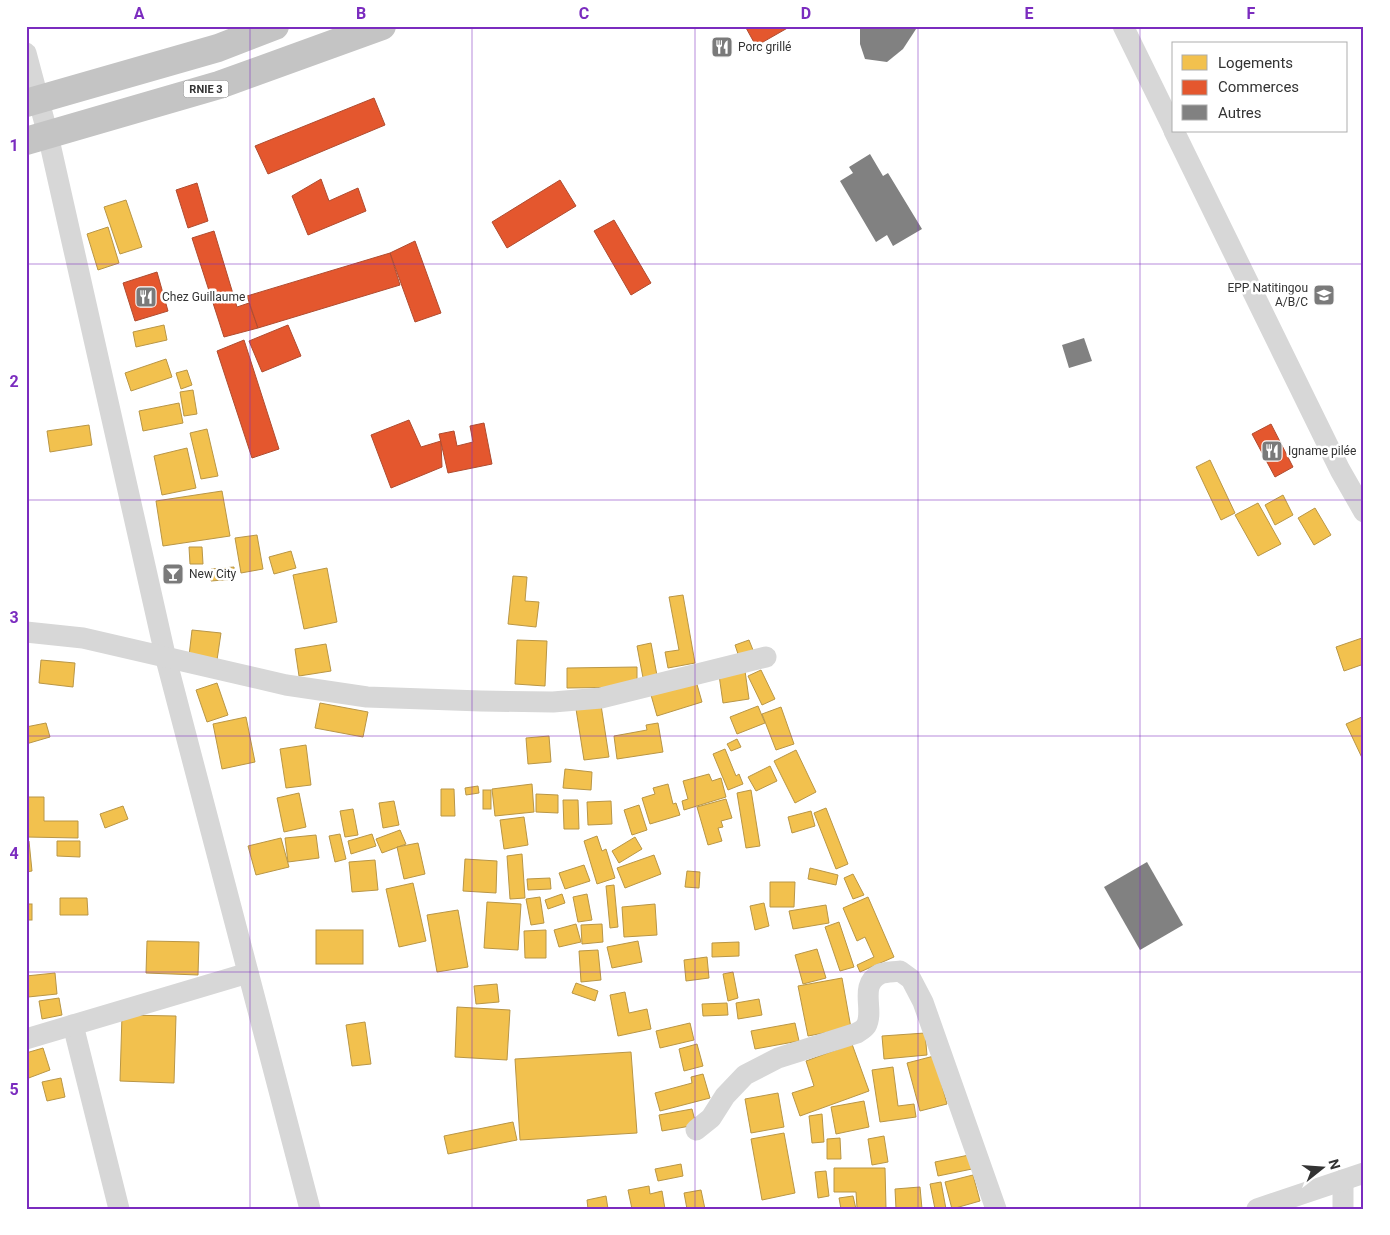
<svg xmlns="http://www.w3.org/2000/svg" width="1390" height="1235" font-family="Roboto,sans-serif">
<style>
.homes{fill:#f2c14e;stroke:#b99646}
.shops{fill:#e4572e;stroke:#af4c30}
.building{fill:#818181}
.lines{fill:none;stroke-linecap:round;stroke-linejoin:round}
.minor{stroke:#d7d7d7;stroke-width:21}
.highway{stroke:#c4c4c4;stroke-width:28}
.grid{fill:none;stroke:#7b2cbf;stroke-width:1;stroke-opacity:0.55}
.labels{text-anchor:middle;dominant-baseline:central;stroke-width:5;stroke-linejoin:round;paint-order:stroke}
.shield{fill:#fff;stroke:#707070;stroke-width:1}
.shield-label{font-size:11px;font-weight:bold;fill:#333}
.poi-label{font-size:12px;fill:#333;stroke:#fff;text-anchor:start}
.neatline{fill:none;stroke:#7b2cbf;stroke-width:2}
.grid-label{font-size:16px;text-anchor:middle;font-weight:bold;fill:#7b2cbf}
</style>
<rect width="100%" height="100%" fill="#fff"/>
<g class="homes">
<path d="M126 200 142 247 120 254 104 207Z"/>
<path d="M108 227 119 263 98 270 87 234Z"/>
<path d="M164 325 167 340 136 347 133 332Z"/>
<path d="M166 359 172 377 131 391 125 373Z"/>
<path d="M187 370 192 385 181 389 176 373Z"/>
<path d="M193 390 197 414 184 416 180 392Z"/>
<path d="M179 403 183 423 143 431 139 411Z"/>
<path d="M89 425 92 445 50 452 47 431Z"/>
<path d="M207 429 218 476 201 479 190 433Z"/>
<path d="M187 448 196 488 162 495 154 456Z"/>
<path d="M1210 460 1235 513 1221 520 1196 467Z"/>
<path d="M222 491 230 536 163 546 156 501Z"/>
<path d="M1283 495 1293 515 1275 525 1265 505Z"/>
<path d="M1258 503 1281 544 1258 556 1235 515Z"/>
<path d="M1315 508 1331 535 1314 545 1298 518Z"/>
<path d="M257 535 263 569 241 573 235 538Z"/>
<path d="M189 547H202L203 564H190Z"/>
<path d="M291 551 296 568 274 574 269 557Z"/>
<path d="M234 567 235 579 211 581V569Z"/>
<path d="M327 568 337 622 304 629 293 575Z"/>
<path d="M513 576 527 577 525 601 539 602 536 627 508 624Z"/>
<path d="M683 595 695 663 668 668 665 652 679 650 669 597Z"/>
<path d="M192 630 221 633 217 660 189 656Z"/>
<path d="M1362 638 1364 664 1344 671 1336 647Z"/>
<path d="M517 640 547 641 545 686 515 684Z"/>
<path d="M749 640 755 655 740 660 735 645Z"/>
<path d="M651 643 658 681 644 683 637 646Z"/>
<path d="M326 644 331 671 299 676 295 649Z"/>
<path d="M41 660 75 663 73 687 39 683Z"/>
<path d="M637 667V687L567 688V668Z"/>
<path d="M761 670 775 699 762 705 748 676Z"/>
<path d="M745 671 749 699 723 703 719 675Z"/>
<path d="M696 681 702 702 657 716 651 695Z"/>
<path d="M217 683 228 715 207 722 196 690Z"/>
<path d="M320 703 368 712 363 737 315 728Z"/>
<path d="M601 705 609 757 584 760 576 709Z"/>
<path d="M758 706 765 723 737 734 730 717Z"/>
<path d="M781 707 794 744 776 750 762 714Z"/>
<path d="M1364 716V762L1346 724Z"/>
<path d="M246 717 255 762 222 769 213 724Z"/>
<path d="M46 723 50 737 26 744V727Z"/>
<path d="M658 723 663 752 617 759 614 736 647 730 646 725Z"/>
<path d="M549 736 551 762 528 764 526 738Z"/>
<path d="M737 739 741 747 731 751 727 744Z"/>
<path d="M306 745 311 785 286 788 280 749Z"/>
<path d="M725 749 736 776 739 774 743 784 728 790 713 754Z"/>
<path d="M796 750 816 792 795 803 774 761Z"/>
<path d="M770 766 777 781 756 791 748 777Z"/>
<path d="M565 769 592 772 591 790 563 788Z"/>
<path d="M709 774 712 781 721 778 726 797 684 810 682 801 688 799 683 781Z"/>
<path d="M532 784 534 812 495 816 492 789Z"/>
<path d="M668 784 673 804 676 803 680 815 650 824 642 798 655 794 653 788Z"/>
<path d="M478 786 479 793 466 795 465 788Z"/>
<path d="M441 789H454L455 816H441Z"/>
<rect x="483" y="790" width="8" height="19"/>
<path d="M751 790 760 846 746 848 737 793Z"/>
<path d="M299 793 306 827 284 832 277 798Z"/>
<path d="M536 794 558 795V813L536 812Z"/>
<path d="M26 797H44V821H78V838L26 837Z"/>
<path d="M726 799 732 818 721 821 723 827 718 828 722 841 708 845 697 807Z"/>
<path d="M563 800H578L579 829H564Z"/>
<path d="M394 801 399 825 383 828 379 803Z"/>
<path d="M611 801 612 824 588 825 587 802Z"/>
<path d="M639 805 647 830 632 835 624 810Z"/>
<path d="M123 806 128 819 105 828 100 814Z"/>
<path d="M826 808 848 864 836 869 814 813Z"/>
<path d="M353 809 358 835 345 837 340 811Z"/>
<path d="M811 811 815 826 792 833 788 817Z"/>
<path d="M524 817 528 845 504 849 500 820Z"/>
<path d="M400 830 406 844 382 853 376 839Z"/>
<path d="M340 834 346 859 335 862 329 836Z"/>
<path d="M372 834 376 846 351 854 348 841Z"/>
<path d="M316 835 319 858 288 862 285 838Z"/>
<path d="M597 836 602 851 606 849 615 878 597 884 584 841Z"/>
<path d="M635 837 642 849 619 863 612 851Z"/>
<path d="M281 838 289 867 256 875 248 846Z"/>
<path d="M26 841H29L32 871 26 872Z"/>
<path d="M57 841H80V857L57 856Z"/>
<path d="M418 843 425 874 404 879 397 847Z"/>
<path d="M522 854 525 898 510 899 507 856Z"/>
<path d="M654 855 661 874 625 888 617 868Z"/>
<path d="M465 859 497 861 496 893 463 891Z"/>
<path d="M375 860 378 890 352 892 349 862Z"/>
<path d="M584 865 590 881 565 889 559 873Z"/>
<path d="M810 868 838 875 836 885 808 879Z"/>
<path d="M687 871 700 872 699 888 685 887Z"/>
<path d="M853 874 864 895 853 899 844 878Z"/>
<path d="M550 878 551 889 528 890 527 879Z"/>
<path d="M770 882H795L794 907H770Z"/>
<path d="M413 883 426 941 399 947 386 889Z"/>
<path d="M614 885 618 927 610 928 606 886Z"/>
<path d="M562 894 565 903 548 909 545 900Z"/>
<path d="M587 894 592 920 578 922 573 897Z"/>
<path d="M540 897 544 923 531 925 526 899Z"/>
<path d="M868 897 894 957 860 972 857 965 874 957 865 937 857 941 843 908Z"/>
<path d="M60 898H87L88 915H60Z"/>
<path d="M487 902 521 904 518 950 484 948Z"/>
<path d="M764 903 769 926 755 930 750 906Z"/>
<rect x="26" y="904" width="6" height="16"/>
<path d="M655 904 657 935 624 937 622 907Z"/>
<path d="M826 905 829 923 793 929 789 911Z"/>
<path d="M458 910 468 967 437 972 427 915Z"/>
<path d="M839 922 854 967 840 971 825 927Z"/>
<path d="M576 924 581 942 559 947 554 930Z"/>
<path d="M602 924 603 942 582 944 581 925Z"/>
<rect x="316" y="930" width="47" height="34"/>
<path d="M546 930V958H525L524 931Z"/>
<path d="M147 941 199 942 198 975 146 973Z"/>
<path d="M638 941 642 962 612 968 607 947Z"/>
<path d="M739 942V956L712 957V943Z"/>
<path d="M817 949 826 978 803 984 795 955Z"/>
<path d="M598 950 601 980 581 982 579 951Z"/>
<path d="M707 957 709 978 686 981 684 960Z"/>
<path d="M733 972 738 998 728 1001 723 974Z"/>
<path d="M55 973 57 994 28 997 26 976Z"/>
<path d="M842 978 851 1028 808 1036 798 986Z"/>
<path d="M576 983 598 991 595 1001 572 993Z"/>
<path d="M497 984 499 1002 476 1004 474 986Z"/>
<path d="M625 992 629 1013 647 1009 651 1029 618 1036 610 995Z"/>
<path d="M59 998 62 1015 42 1019 39 1001Z"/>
<path d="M759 999 762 1015 738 1019 736 1003Z"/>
<path d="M727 1003 728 1015 703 1016 702 1004Z"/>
<path d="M457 1007 510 1010 507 1060 455 1057Z"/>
<path d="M122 1015 176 1016 174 1083 120 1081Z"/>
<path d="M365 1022 371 1064 352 1066 346 1025Z"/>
<path d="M690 1023 694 1040 660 1048 656 1031Z"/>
<path d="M795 1023 799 1041 755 1049 751 1031Z"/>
<path d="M925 1033 927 1055 884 1059 882 1036Z"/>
<path d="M697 1044 703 1066 684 1071 679 1049Z"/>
<path d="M852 1044 869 1091 800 1116 792 1093 814 1086 806 1061Z"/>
<path d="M43 1048 50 1070 26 1079V1053Z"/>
<path d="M631 1052 637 1133 520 1140 515 1059Z"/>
<path d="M934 1056 947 1104 920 1111 907 1063Z"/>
<path d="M893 1067 898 1106 914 1104 916 1117 880 1122 872 1070Z"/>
<path d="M703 1074 710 1098 660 1111 655 1093 692 1083 691 1077Z"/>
<path d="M61 1078 65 1097 47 1101 42 1082Z"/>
<path d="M778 1093 784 1127 751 1133 745 1099Z"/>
<path d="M864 1101 869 1127 836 1134 831 1107Z"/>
<path d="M692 1109 696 1125 662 1131 659 1115Z"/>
<path d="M822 1114 824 1142 812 1143 809 1116Z"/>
<path d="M513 1122 517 1140 448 1154 444 1136Z"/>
<path d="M784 1133 795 1193 762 1200 751 1139Z"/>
<path d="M884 1136 888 1162 872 1165 868 1139Z"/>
<path d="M840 1138 841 1159H827V1139Z"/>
<path d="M969 1155 972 1169 938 1176 935 1162Z"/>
<path d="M681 1164 683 1176 658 1181 655 1169Z"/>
<path d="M834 1168H885L886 1208H857L856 1192H834Z"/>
<path d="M826 1171 829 1196 818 1198 815 1172Z"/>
<path d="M973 1175 980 1201 952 1209 945 1182Z"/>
<path d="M941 1182 946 1209H935L930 1184Z"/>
<path d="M649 1186 650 1194 662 1191 665 1209H632L628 1190Z"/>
<path d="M920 1187 922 1209H896L895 1189Z"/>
<path d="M701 1190 705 1209H687L684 1193Z"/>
<path d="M606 1196 608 1209H588L587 1200Z"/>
<path d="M853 1196 856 1209H841L839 1198Z"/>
</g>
<g class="shops">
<path d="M745 26H791L756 46Z"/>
<path d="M374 98 385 125 268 174 255 146Z"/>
<path d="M321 179 329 201 358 188 366 211 308 235 292 196Z"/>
<path d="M560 180 576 206 507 248 492 222Z"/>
<path d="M197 183 208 221 188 228 176 190Z"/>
<path d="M614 220 651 283 631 295 594 231Z"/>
<path d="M214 231 237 307 249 303 258 328 224 337 192 238Z"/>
<path d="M415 241 441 313 415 322 390 253Z"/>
<path d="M390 253 400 285 258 328 247 296Z"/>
<path d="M157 272 168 311 135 321 123 283Z"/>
<path d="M288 325 301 356 262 372 249 341Z"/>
<path d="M244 340 279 449 252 458 217 351Z"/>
<path d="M409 420 421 447 441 441 442 467 391 488 371 435Z"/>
<path d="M484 423 492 464 448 473 439 434 454 431 457 446 473 442 470 426Z"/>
<path d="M1271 424 1293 467 1275 477 1252 434Z"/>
</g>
<g class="building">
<path d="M860 26H918L903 49 887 62 865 59 860 44Z"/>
<path d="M870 154 883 176 888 173 922 229 893 246 887 235 876 242 840 181 853 173 849 167Z"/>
<path d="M1084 338 1092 361 1069 368 1062 345Z"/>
<path d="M1147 862 1183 925 1140 950 1104 887Z"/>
</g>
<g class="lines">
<g class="minor">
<path d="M1123 26 1174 130"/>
<path d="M26 53 48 135 166 659 310 1209"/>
<path d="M1174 131 1340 470 1364 512"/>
<path d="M26 632 83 638 286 685 367 697 481 701 553 702 601 698 766 657"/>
<path d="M73 1025 119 1209"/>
<path d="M26 1039 248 973"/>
<path d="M696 1130 711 1118 725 1096 745 1075 778 1058 857 1033C860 1031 864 1029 866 1026 875 1010 858 985 880 974 885 972 894 972 900 971L911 979 923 1002 996 1209"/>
<path d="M1343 1180V1209"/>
<path d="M1257 1209 1364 1173"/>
</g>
<g class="highway">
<path d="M26 103 218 48 275 26"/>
<path d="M26 141 219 85 382 26"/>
</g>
</g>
<path class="grid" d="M250 26V1209M472 26V1209M695 26V1209M918 26V1209M1140 26V1209M26 264H1364M26 500H1364M26 736H1364M26 972H1364"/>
<defs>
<g id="restaurant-square" transform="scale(1.125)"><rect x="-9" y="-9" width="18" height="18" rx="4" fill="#7a7a7a" stroke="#fff"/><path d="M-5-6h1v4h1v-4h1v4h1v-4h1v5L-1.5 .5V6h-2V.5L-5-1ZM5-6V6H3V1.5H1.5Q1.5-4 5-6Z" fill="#fff"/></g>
<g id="school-square" transform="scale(1.125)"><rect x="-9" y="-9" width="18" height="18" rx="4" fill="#7a7a7a" stroke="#fff"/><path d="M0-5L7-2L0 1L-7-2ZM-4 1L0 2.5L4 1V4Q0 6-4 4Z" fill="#fff"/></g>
<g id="bar-square" transform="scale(1.125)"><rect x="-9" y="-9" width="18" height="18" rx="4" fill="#7a7a7a" stroke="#fff"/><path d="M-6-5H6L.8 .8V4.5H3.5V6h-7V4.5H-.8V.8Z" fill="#fff"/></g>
</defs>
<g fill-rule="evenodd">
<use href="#restaurant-square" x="722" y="47"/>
<use href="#school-square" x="1324" y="295"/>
<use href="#restaurant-square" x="146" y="297"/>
<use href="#restaurant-square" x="1272" y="451"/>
<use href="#bar-square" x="173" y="574"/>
</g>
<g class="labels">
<rect class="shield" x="183.5" y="80.5" width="45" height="17" rx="4"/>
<g class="shield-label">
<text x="206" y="89">RNIE 3</text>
</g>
<g class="poi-label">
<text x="738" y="47">Porc grillé</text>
<text x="1308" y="288" text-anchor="end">EPP Natitingou<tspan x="1308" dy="14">A/B/C</tspan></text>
<text x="162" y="297">Chez Guillaume</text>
<text x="1288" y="451">Igname pilée</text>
<text x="189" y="574">New City</text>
</g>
</g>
<rect width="1390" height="1235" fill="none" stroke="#ffffff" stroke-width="55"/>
<rect x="1172" y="42" width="175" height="90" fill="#ffffff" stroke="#adadad"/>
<rect x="1182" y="55" width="25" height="15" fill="#f2c14e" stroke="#adadad"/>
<text x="1218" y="68" font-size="15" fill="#333333">Logements</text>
<rect x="1182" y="80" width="25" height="15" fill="#e4572e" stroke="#adadad"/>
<text x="1218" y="92" font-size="15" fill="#333333">Commerces</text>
<rect x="1182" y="105" width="25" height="15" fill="#818181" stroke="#adadad"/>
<text x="1218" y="118" font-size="15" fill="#333333">Autres</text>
<g transform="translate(1322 1168) rotate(73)" stroke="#ffffff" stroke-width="4" paint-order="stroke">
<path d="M0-4L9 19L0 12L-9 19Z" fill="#333333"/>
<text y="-8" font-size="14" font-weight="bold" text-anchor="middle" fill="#333333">N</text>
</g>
<rect x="28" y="28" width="1334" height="1180" class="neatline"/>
<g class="grid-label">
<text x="139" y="19">A</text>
<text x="361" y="19">B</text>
<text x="584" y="19">C</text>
<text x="806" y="19">D</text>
<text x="1029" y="19">E</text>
<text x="1251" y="19">F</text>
<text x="14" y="151">1</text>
<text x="14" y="387">2</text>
<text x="14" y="623">3</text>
<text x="14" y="859">4</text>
<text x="14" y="1095">5</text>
</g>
</svg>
